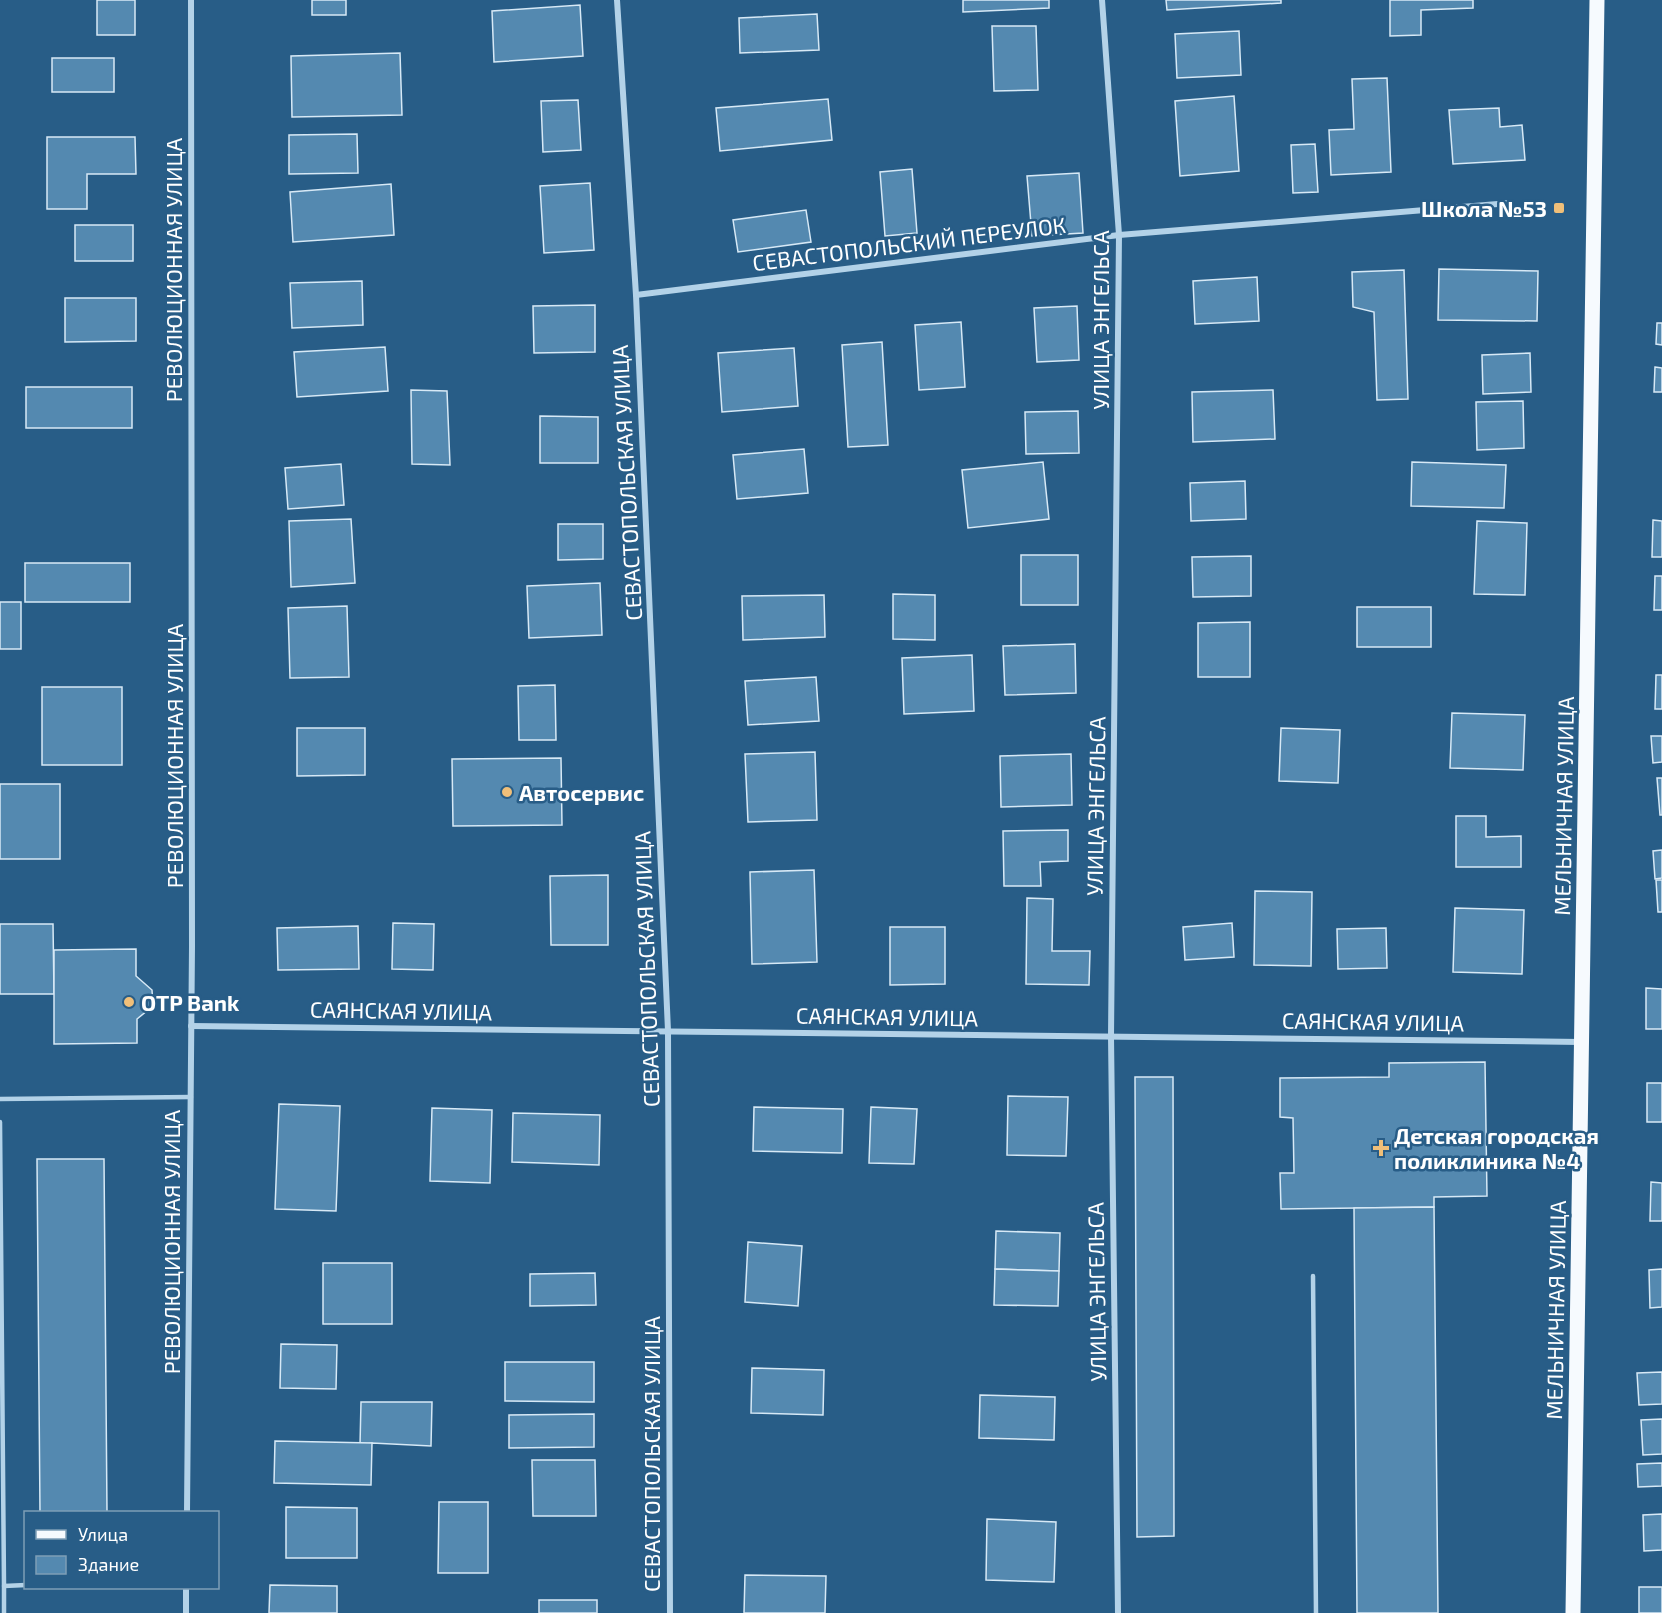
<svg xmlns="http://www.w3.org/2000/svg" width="1662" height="1613" font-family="'Exo 2',sans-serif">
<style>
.building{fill:#5489b0;stroke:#d7e9f6;stroke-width:1.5}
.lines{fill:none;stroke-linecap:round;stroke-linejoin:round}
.lane{stroke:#b3d2e8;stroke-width:4.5}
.street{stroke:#b3d2e8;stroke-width:6}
.primary{stroke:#f6fafe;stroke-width:15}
.poi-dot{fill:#f0bf79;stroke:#285d87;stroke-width:2}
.labels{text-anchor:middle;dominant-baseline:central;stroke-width:5;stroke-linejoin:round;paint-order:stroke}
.poi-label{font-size:22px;font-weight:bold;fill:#fff;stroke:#285d87;text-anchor:start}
.street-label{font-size:22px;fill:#fff;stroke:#285d87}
</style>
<rect width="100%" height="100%" fill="#285d87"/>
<g class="building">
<rect x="97" y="0" width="38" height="35"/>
<rect x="312" y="0" width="34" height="15"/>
<path d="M963 0H1049V8L963 12Z"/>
<path d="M1166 0H1281V3L1167 10Z"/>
<path d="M1390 0H1473V8L1421 10V35L1390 36Z"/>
<path d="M580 5 583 56 494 62 492 11Z"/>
<path d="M817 14 819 50 740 53 739 18Z"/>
<path d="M992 26H1036L1038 90 994 91Z"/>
<path d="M1239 31 1241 75 1177 78 1175 34Z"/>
<path d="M400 53 402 115 292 117 291 56Z"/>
<rect x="52" y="58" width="62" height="34"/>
<path d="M1387 78 1391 172 1331 175 1329 130 1354 129 1352 79Z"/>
<path d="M1234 96 1239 171 1180 176 1175 101Z"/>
<path d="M828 99 832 140 720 151 716 108Z"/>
<path d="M578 100 581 150 543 152 541 101Z"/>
<path d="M1499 108 1500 127 1522 125 1525 160 1453 164 1449 110Z"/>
<path d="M357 134 358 173 289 174V135Z"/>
<path d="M47 137H135L136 174H87V209H47Z"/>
<path d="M1315 144 1318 192 1293 193 1291 145Z"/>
<path d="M912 169 917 233 885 236 880 172Z"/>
<path d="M1079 173 1083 233 1032 236 1027 176Z"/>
<path d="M590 183 594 250 544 253 540 186Z"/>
<path d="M391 184 394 235 293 242 290 192Z"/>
<path d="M806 210 811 242 738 252 733 220Z"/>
<rect x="75" y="225" width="58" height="36"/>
<path d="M1439 269 1538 271 1537 321 1438 320Z"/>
<path d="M1404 270 1408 399 1377 400 1374 312 1353 307 1352 272Z"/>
<path d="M1257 277 1259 321 1195 324 1193 281Z"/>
<path d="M362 281 363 325 292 328 290 283Z"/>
<path d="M65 298H136V341L65 342Z"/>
<path d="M595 305V352L534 353 533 306Z"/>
<path d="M1077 306 1079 360 1037 362 1034 308Z"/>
<path d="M961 322 965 387 919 390 915 325Z"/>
<path d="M1657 323H1662V345L1656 344Z"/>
<path d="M882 342 888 445 848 447 842 345Z"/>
<path d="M385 347 388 391 297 397 294 352Z"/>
<path d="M794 348 798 406 722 412 718 353Z"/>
<path d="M1530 353 1531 392 1483 394 1482 355Z"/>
<path d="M1655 367 1662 368V392H1654Z"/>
<rect x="26" y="387" width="106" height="41"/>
<path d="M411 390 447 391 450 465 412 464Z"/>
<path d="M1273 390 1275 439 1193 442 1192 392Z"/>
<path d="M1523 401 1524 448 1477 450 1476 402Z"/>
<path d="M1078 411 1079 453 1026 454 1025 412Z"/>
<path d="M540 416 598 417V463H540Z"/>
<path d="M804 449 808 493 737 499 733 455Z"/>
<path d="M1043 462 1049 519 968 528 962 470Z"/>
<path d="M1412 462 1506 465 1504 508 1411 506Z"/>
<path d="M341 464 344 505 288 509 285 468Z"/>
<path d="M1245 481 1246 519 1191 521 1190 483Z"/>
<path d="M351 519 355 583 291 587 289 521Z"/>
<path d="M1653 520 1662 521V557H1652Z"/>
<path d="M1477 521 1527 523 1525 595 1474 594Z"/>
<path d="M558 524H603V559L558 560Z"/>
<rect x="1021" y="555" width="57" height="50"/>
<path d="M1251 556V596L1193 597 1192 557Z"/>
<rect x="25" y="563" width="105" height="39"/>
<path d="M1655 576H1662V610H1654Z"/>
<path d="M600 583 602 635 529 638 527 586Z"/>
<path d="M893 594 935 595V640L893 639Z"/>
<path d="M824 595 825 637 743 640 742 596Z"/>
<rect x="0" y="602" width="21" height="47"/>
<path d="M347 606 349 677 290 678 288 608Z"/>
<rect x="1357" y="607" width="74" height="40"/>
<path d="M1250 622V677H1198V623Z"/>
<path d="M1075 644 1076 693 1005 695 1003 646Z"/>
<path d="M972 655 974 711 904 714 902 658Z"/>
<path d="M1656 675H1662V709H1655Z"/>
<path d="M816 677 819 721 748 725 745 681Z"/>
<path d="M555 685 556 740H519L518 686Z"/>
<rect x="42" y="687" width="80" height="78"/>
<path d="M1452 713 1525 715 1523 770 1450 768Z"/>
<path d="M297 728H365V775L297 776Z"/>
<path d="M1281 728 1340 730 1338 783 1279 781Z"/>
<path d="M1651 736H1662V762L1653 763Z"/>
<path d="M815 752 817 820 748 822 745 754Z"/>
<path d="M1071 754 1072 805 1001 807 1000 756Z"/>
<path d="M561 758 562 825 453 826 452 759Z"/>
<path d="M1657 778H1662V815H1660Z"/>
<rect x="0" y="784" width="60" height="75"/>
<path d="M1456 816H1486V837L1521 836V867H1456Z"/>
<path d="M1068 830V861L1040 862 1041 886H1004L1003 831Z"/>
<path d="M1662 850V878L1655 879 1653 851Z"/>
<path d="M814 870 817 962 752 964 750 872Z"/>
<path d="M608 875V945H551L550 876Z"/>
<path d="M1656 880H1662V912H1658Z"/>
<path d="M1255 891 1312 892 1311 966 1254 965Z"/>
<path d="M1027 898 1053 899 1052 951H1090L1089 985 1026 984Z"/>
<path d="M1455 908 1524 910 1522 974 1453 972Z"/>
<path d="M393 923 434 924 433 970 392 969Z"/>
<path d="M1232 923 1234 957 1185 960 1183 927Z"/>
<path d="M0 924H53L54 994H0Z"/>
<path d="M358 926 359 969 278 970 277 928Z"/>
<path d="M890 927H945V984L890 985Z"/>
<path d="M1386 928 1387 968 1338 969 1337 929Z"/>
<path d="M136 949V976L152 990 153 1006 137 1019V1043L54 1044V950Z"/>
<path d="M1646 988 1662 989V1029H1646Z"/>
<path d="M1485 1062 1487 1196 1434 1197V1207L1281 1209 1280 1173H1294L1293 1118 1280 1117V1078L1389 1077V1063Z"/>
<path d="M1135 1077H1173L1174 1536 1137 1537Z"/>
<rect x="1647" y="1083" width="15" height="39"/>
<path d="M1008 1096 1068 1097 1066 1156 1007 1155Z"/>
<path d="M279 1104 340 1106 336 1211 275 1209Z"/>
<path d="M754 1107 843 1109 842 1153 753 1151Z"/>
<path d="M871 1107 917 1109 914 1164 869 1163Z"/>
<path d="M432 1108 492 1110 490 1183 430 1181Z"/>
<path d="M513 1113 600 1115 599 1165 512 1162Z"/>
<path d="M37 1159H104L107 1512H40Z"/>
<path d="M1651 1182 1662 1183V1221H1650Z"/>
<path d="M1434 1207 1438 1613H1357L1354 1208Z"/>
<path d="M996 1231 1060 1233 1059 1271 995 1269Z"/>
<path d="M748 1242 802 1246 798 1306 745 1302Z"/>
<rect x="323" y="1263" width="69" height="61"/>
<path d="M995 1269 1059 1271 1058 1306 994 1305Z"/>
<path d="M1662 1269V1307L1650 1308 1649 1270Z"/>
<path d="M595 1273 596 1305 530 1306V1274Z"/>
<path d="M281 1344 337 1345 336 1389 280 1388Z"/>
<path d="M505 1362H594V1402L505 1401Z"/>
<path d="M752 1368 824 1370 823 1415 751 1413Z"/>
<path d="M1662 1372V1404L1639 1405 1637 1373Z"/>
<path d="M980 1395 1055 1397 1054 1440 979 1438Z"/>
<path d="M361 1402H432L431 1446 372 1443 360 1445Z"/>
<path d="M594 1414V1447L509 1448V1415Z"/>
<path d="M1662 1419V1454L1643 1455 1641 1420Z"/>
<path d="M275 1441 372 1443 371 1485 274 1483Z"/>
<path d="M532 1460H595L596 1516H533Z"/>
<path d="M1662 1463V1486L1638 1487 1637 1464Z"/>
<path d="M439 1502H488V1573H438Z"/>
<path d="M286 1507 357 1508V1558H286Z"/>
<path d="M1662 1514V1550L1644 1551 1643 1515Z"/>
<path d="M987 1519 1056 1522 1054 1582 986 1580Z"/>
<path d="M745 1575 826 1576 825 1613H744Z"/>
<path d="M270 1585 337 1586V1613H269Z"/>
<rect x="1639" y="1587" width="23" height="26"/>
<rect x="539" y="1600" width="58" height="13"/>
</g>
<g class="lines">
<g class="lane">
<path d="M0 1099 191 1097"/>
<path d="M0 1122 4 1586 26 1585"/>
<path d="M1313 1276 1316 1613"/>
<path d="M4 1586V1613"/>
</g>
<g class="street">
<path d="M617 0 636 295 668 1031 670 1613"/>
<path d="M1102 0 1119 235 1111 1036 1118 1613"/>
<path d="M636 295 1119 235 1510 203"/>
<path d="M191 1026 1581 1042"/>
<path d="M187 1512 192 946 191 0"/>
<path d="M186 1613V1588"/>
</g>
<path class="primary" d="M1573 1613 1597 0"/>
</g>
<g class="poi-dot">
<rect x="1553" y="202" width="12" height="12" rx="3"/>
<circle cx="507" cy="792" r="6"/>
<circle cx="129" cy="1002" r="6"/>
<path d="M1378 1139h6v6h6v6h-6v6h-6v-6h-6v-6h6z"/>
</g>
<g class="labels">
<g class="poi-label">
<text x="1547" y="208" text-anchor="end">Школа №53</text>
<text x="519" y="792">Автосервис</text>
<text x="141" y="1002">OTP Bank</text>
<text x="1394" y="1135">Детская городская<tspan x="1394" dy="25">поликлиника №4</tspan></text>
</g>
<g class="street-label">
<text transform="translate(909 243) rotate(-7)">СЕВАСТОПОЛЬСКИЙ ПЕРЕУЛОК</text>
<text transform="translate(173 270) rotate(-90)">РЕВОЛЮЦИОННАЯ УЛИЦА</text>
<text transform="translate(1100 320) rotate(-90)">УЛИЦА ЭНГЕЛЬСА</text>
<text transform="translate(626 483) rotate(-93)">СЕВАСТОПОЛЬСКАЯ УЛИЦА</text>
<text transform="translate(174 756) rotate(-90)">РЕВОЛЮЦИОННАЯ УЛИЦА</text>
<text transform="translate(1095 806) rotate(-89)">УЛИЦА ЭНГЕЛЬСА</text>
<text transform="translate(1563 806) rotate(-89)">МЕЛЬНИЧНАЯ УЛИЦА</text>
<text transform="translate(646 969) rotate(-92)">СЕВАСТОПОЛЬСКАЯ УЛИЦА</text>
<text transform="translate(401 1010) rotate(1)">САЯНСКАЯ УЛИЦА</text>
<text transform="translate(887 1016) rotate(1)">САЯНСКАЯ УЛИЦА</text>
<text transform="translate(1373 1021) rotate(1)">САЯНСКАЯ УЛИЦА</text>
<text transform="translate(171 1242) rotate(-90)">РЕВОЛЮЦИОННАЯ УЛИЦА</text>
<text transform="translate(1096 1292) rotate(-91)">УЛИЦА ЭНГЕЛЬСА</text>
<text transform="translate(1555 1310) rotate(-89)">МЕЛЬНИЧНАЯ УЛИЦА</text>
<text transform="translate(651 1454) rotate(-90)">СЕВАСТОПОЛЬСКАЯ УЛИЦА</text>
</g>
</g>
<rect x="24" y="1511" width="195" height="78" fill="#285d87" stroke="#7e9eb7" stroke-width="1.5"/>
<rect x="36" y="1530" width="30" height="9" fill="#f6fafe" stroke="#7e9eb7" stroke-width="1.5"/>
<text x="78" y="1541" font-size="18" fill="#ffffff">Улица</text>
<rect x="36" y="1556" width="30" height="18" fill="#5489b0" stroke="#7e9eb7" stroke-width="1.5"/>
<text x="78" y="1571" font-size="18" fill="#ffffff">Здание</text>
</svg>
